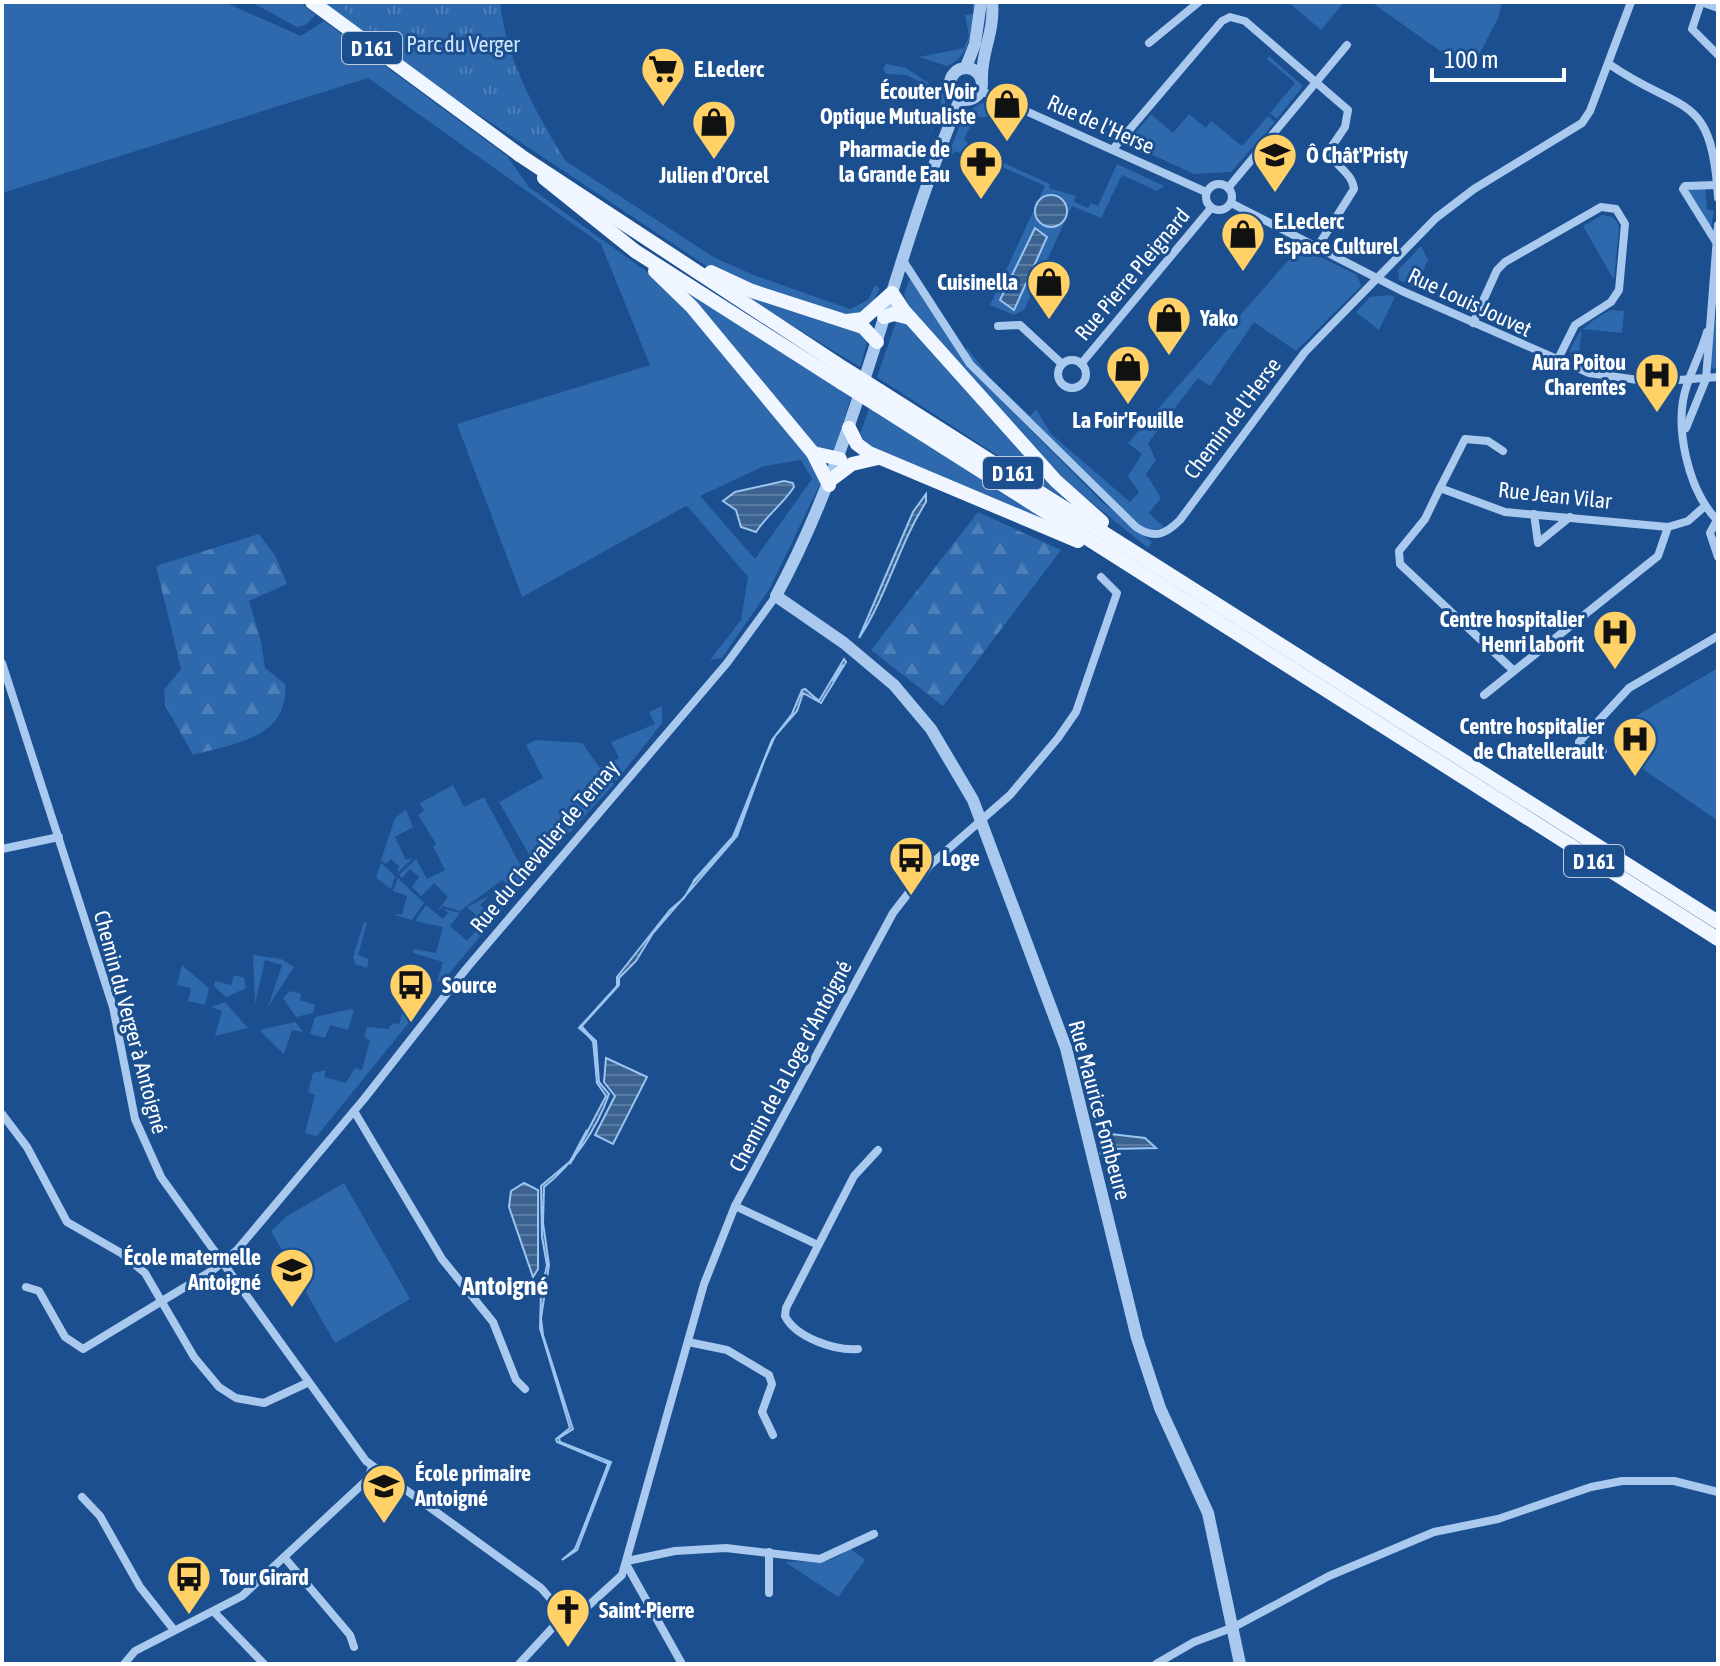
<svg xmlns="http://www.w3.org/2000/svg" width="1720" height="1666" font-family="'Asap Condensed',sans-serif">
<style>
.green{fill:#2e69ad;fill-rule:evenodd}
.forest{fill:url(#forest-firs)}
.park{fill:url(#park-tufts)}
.water{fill:url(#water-rules);stroke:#9cc4f0;stroke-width:2}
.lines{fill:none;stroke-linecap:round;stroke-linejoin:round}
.stream{stroke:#9cc4f0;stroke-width:3}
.minor{stroke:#a9c9ee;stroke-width:8}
.tertiary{stroke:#a9c9ee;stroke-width:12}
.primary{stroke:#f0f6ff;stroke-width:14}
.primary-bridge{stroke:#f0f6ff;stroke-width:14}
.labels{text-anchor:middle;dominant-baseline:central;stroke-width:6;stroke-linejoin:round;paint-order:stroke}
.shield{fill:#1b4f8f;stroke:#bbcadd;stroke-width:2}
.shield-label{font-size:20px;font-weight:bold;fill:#fff}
.park-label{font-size:22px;fill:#cfe3fa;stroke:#1b4f8f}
.poi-label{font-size:22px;font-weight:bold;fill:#fff;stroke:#1b4f8f;text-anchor:start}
.street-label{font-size:22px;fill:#fff;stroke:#1b4f8f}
.quarter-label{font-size:26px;font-weight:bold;fill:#fff;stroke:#1b4f8f}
</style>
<defs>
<pattern id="forest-firs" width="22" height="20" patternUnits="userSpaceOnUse" patternTransform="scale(2)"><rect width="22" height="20" fill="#2e69ad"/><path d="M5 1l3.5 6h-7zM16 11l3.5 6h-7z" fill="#4d80b9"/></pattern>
<pattern id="park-tufts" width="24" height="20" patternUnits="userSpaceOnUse" patternTransform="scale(2)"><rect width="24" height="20" fill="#2e69ad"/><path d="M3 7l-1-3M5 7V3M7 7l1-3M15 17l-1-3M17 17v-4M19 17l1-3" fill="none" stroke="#4d80b9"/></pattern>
<pattern id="water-rules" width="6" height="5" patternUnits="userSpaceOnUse" patternTransform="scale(2)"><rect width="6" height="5" fill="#3c6290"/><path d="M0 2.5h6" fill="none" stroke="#597aa1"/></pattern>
</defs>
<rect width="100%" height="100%" fill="#1b4f8f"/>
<g class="green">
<path d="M3 2H224L301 36 324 21 507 156 529 187 650 274 675 297 811 458 821 482 770 588 722 658 710 660 741 620 748 577 689 508 686 506 522 597 457 424 650 365 601 244 368 78 2 193ZM801 460 812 479 755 559 700 496 764 466Z"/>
<path d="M251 2H300L316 15 305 25 297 27Z"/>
<path d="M322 2H335L395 50 715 258 756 276 850 309 868 300 875 285 880 289 866 313 840 315 714 271 418 74Z"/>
<path d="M972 2H975C973 26 972 56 947 66L919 57 964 48 969 36 965 15 974 14Z"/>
<path d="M1288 2H1344L1321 30Z"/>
<path d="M1371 2H1502L1498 18 1470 72Z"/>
<path d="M1269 56 1303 86 1277 119 1270 113 1295 83 1267 59Z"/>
<path d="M886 64 906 68 945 94V103L925 145 941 107 940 93 907 75 886 74 883 69Z"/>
<path d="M982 103 1006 112 1004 117H975L964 139 980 159 986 155 1050 184 1049 188 1076 196 1074 202 1088 208 1091 203 1098 206 1117 164 1164 186 1157 191 1122 175 1101 218 1072 206 1024 310 1014 315 990 305 1045 186 989 161 985 163 955 151 952 155 950 150 965 113Z"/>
<path d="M1151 114 1173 133 1189 114 1206 128 1211 121 1242 146 1268 116 1275 122 1231 172 1194 174 1127 143Z"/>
<path d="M1705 188 1707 210H1714L1711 228 1688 192 1690 189Z"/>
<path d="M1602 215 1613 217 1619 226 1614 280 1583 226Z"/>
<path d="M1421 246 1428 260 1415 288 1399 280 1398 270Z"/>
<path d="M1300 247 1357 275 1361 286 1296 351 1254 322 1210 386 1198 378 1148 443 1156 460 1146 474 1161 498 1149 513 1164 527 1151 531 1136 523 965 353 967 348 991 379 1030 416 1036 409 1051 434 1130 502 1139 492 1128 476 1142 454 1128 443Z"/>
<path d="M663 275 851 397 833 456 818 453Z"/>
<path d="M718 280 857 328 868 339 860 367Z"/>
<path d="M909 280H913L965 364 1102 502 1152 542 1148 548 1070 485 913 315 904 295Z"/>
<path d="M1389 295 1395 297 1379 330 1356 312 1370 297Z"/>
<path d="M1611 310 1624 311 1622 333 1582 329 1578 361 1570 352C1577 330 1590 321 1611 310Z"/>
<path d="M1714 318 1718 321V372L1710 365Z"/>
<path d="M897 319H903L1092 517 877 377Z"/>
<path d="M869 409 1065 530 872 451 860 434Z"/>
<path d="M1718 668V821L1613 748 1628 722 1639 714Z"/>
<path d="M662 706V723L617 780H611L614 784 537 868 499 802 543 778 526 745 536 740 582 743 600 768 619 758 611 742 655 724 649 712Z"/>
<path d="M453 785 464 807 484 797 524 872 523 885 442 982H437L443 962 413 953 414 949 436 953 443 927 415 921 426 905 443 919 448 913 444 909 460 913 450 926 467 941 484 922 467 907 489 896 480 905 491 914 512 889 502 880 460 911 443 906 437 912 448 897 434 883 421 896 412 887 419 877 410 869 402 878 399 875 416 859 427 879 445 870 433 846 436 844 418 815 424 811 420 803Z"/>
<path d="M406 810 413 827 395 837 406 860 413 858 397 873 399 866 391 859 386 864 381 860 395 818Z"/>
<path d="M381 863 395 876 391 889 376 878Z"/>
<path d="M398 878 424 903 412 920 394 915 402 914 407 896 393 891Z"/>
<path d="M364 922 367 923 358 955 369 959 367 968 355 964 353 957Z"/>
<path d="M253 955 281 959 294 967 268 1007 282 965 265 960 255 1004Z"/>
<path d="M182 965 209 988 205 1005 188 1001 191 988 177 985Z"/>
<path d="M234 975 244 978 246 988 226 997 214 986 215 981 231 985Z"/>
<path d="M405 988 421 991 428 999 317 1136 305 1133 315 1095 308 1092 313 1073 326 1070 324 1077 346 1083 355 1068 362 1070 370 1040 364 1037 367 1027 388 1029 393 1023 399 1024 407 996 401 994Z"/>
<path d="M290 991 301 994 300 1000 315 1005 313 1013 296 1017 283 998Z"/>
<path d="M225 1002 248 1028 215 1036 222 1011 211 1007Z"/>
<path d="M351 1009 354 1010 348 1030 330 1025 325 1038 310 1034 315 1017Z"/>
<path d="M295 1022 303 1032 292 1030 284 1054 261 1032 263 1029Z"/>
<path d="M344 1183 410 1299 335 1343 271 1231 287 1216Z"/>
<path d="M849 1548 865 1560 838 1597 785 1562C810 1559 827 1569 849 1548Z"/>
</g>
<g class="forest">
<path d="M978 512 1061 550 943 706 871 650Z"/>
<path d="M259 534 276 557 287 584 249 601 261 641 265 668 285 684C289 738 236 743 193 755L165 705 164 690 181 669 156 566Z"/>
</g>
<path class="park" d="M335 2H500C507 63 535 110 566 162L395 50Z"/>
<g class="water">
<circle cx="1051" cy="211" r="16"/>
<path d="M1035 228 1047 237 1014 310 1000 300Z"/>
<path d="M784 481 793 483 794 487C782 505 767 515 756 532L741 527 736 510 723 501 735 492Z"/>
<path d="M926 494V502C899 544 887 596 859 638L913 512Z"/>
<path d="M844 659 846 662 821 703 803 693 797 711 775 736 764 761 737 836 653 933 636 961 619 978V985L581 1027 596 1041 599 1082 609 1094C597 1129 573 1164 544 1187L543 1223 549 1265 541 1318 543 1335 572 1426 573 1429 559 1438 560 1442 611 1462 577 1550 562 1560 575 1549 609 1464 557 1442 556 1439 570 1428 540 1328 541 1293 547 1265 542 1237 541 1186 573 1159 606 1096 597 1083 593 1040 579 1028 617 986V977L670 910 684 898 694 881 730 844 772 740 792 714 802 690 805 689 819 701Z"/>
<path d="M606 1058 647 1077 613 1144 595 1135 615 1096 604 1082Z"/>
<path d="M1102 1133 1145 1138 1156 1148 1111 1149 1100 1154 1107 1147Z"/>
<path d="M524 1183 538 1190V1269L533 1277 509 1207 511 1191Z"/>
</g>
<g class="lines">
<g class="stream">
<path d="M833 680 842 666"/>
<path d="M694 881 736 834 753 788"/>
<path d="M581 1026 594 1042 597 1072"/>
<path d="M570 1163 587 1131"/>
<path d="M583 1531 609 1463 606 1461"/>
</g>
<g class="minor">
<path d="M1701 2 1692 29 1718 55"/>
<path d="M1701 2 1718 8"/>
<path d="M1149 43 1199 2"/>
<path d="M1609 64C1682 115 1712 90 1718 198"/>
<path d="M981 91 1206 192"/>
<path d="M1113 149 1222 21 1230 17 1245 21 1348 110 1345 127 1330 149C1333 167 1352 171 1354 189L1318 246"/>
<circle cx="1219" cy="197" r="13"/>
<path d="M1228 188 1347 45"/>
<path d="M1231 203 1402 291 1589 373 1652 382 1718 377"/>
<path d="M1716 242 1683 189 1685 186 1717 185"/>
<path d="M902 259 970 364 1136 527C1154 539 1165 535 1180 520L1305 352 1436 218 1474 189 1582 123 1590 111 1631 2"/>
<path d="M1473 323 1497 270 1505 262 1601 207 1616 209 1625 224 1619 290 1611 302 1575 325 1557 361"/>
<path d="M998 326 1020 325 1062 364"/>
<path d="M1707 332C1702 350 1693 367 1687 385 1673 425 1688 490 1717 520L1710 533 1718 557"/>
<circle cx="1072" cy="374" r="14"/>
<path d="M1081 364 1211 208"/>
<path d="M1686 428 1706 379 1718 225"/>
<path d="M1440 488 1465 439 1488 441 1503 451"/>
<path d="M1534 514 1538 543 1570 517"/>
<path d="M2 663 113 1007 135 1119 161 1177 366 1461 541 1588 567 1618"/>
<path d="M1513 670 1400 564 1399 551 1425 519 1440 488 1505 512 1668 527"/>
<path d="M1484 695 1658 556 1668 527 1688 521 1705 506"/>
<path d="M1603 750 1586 752 1579 742 1629 688 1718 636"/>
<path d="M2 849 59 837"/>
<path d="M354 1111 442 1259 493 1322 516 1380 525 1389"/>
<path d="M2 1114 27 1147 67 1222 121 1253 145 1273 194 1357 219 1387 236 1398 264 1403 307 1383"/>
<path d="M735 1206 818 1245"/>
<path d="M26 1287 39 1291 65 1337 83 1349 213 1270 237 1250 364 1099 466 969 727 663 776 596"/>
<path d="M688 1342 727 1350 769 1375 772 1384 762 1412 773 1435"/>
<path d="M858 1349C836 1351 796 1338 785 1316L786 1308 854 1176 878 1150"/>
<path d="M82 1497 100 1516 140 1587 174 1630"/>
<path d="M284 1557 350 1635 354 1647"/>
<path d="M627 1561 675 1551 726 1548 820 1559 874 1534"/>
<path d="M626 1564 682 1664"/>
<path d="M769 1593V1552"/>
<path d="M215 1613 264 1664"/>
<path d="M124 1664 135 1651 242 1596 368 1479 372 1467"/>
<path d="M519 1664 556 1624 587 1607 622 1575 704 1284 735 1206 893 913 930 865 1010 795 1058 738 1076 712 1117 593 1101 577"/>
<path d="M1156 1664 1194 1642 1234 1627 1329 1576 1434 1532 1498 1519 1591 1487 1622 1481H1674L1718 1492"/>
</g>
<g class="tertiary">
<path d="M966 67 975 44 981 2"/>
<circle cx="966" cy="84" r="16"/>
<path d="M982 79C981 52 995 32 992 2"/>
<path d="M960 99C891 262 861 439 776 596L844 643 894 685 931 729 973 800 1066 1048 1137 1338 1160 1408 1208 1513 1240 1664"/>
</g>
<g class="primary">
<path d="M312 2 521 156 845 369"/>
<path d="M544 178 635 251 842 383"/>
<path d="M655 271 692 307 813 453 829 485"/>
<path d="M711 272 752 291 863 327 877 342"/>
<path d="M884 317 894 314 910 318"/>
<path d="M847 321 863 319 892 293 904 311 1056 481 1102 522"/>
<path d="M880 391 1718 922"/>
<path d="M877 405 1718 939"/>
<path d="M849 428 857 444 869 453 1078 541"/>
<path d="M813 453 840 459"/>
<path d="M832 479 852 464 878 458"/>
</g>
<g class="primary-bridge">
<path d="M845 369 880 391"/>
<path d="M842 383 877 405"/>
</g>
</g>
<defs>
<g id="supermarket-pin" transform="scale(2.3)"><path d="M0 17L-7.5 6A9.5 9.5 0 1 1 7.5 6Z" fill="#ffd166" stroke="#1b4f8f"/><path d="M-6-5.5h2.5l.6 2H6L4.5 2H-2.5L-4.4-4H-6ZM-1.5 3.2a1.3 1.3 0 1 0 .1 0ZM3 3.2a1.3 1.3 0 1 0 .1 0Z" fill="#111"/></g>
<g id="shop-pin" transform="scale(2.3)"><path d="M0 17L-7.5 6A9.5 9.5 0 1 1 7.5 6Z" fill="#ffd166" stroke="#1b4f8f"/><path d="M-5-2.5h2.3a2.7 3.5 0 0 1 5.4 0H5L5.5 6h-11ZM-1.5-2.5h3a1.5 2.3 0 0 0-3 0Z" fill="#111"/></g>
<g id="school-pin" transform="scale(2.3)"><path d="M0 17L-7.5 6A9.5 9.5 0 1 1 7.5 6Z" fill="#ffd166" stroke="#1b4f8f"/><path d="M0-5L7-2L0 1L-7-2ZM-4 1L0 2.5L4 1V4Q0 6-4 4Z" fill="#111"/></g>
<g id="pharmacy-pin" transform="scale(2.3)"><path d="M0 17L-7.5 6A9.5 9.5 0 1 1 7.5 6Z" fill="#ffd166" stroke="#1b4f8f"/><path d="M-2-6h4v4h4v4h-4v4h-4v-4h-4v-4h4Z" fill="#111"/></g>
<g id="hospital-pin" transform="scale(2.3)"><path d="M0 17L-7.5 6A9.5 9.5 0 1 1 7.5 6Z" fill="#ffd166" stroke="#1b4f8f"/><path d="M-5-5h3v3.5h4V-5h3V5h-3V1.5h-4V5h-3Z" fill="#111"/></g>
<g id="bus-pin" transform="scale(2.3)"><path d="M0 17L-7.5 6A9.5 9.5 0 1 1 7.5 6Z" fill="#ffd166" stroke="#1b4f8f"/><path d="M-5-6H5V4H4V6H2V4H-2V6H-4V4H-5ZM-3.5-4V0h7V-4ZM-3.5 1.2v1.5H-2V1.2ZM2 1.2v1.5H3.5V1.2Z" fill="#111"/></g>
<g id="church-pin" transform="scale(2.3)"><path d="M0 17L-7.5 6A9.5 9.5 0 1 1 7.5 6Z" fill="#ffd166" stroke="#1b4f8f"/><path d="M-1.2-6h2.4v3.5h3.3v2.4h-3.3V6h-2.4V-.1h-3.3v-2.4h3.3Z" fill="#111"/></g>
</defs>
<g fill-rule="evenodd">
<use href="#supermarket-pin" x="663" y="69"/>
<use href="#shop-pin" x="1007" y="104"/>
<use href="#shop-pin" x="714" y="122"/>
<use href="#school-pin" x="1275" y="155"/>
<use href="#pharmacy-pin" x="981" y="162"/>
<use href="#shop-pin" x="1243" y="234"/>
<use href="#shop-pin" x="1049" y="282"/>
<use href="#shop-pin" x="1169" y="318"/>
<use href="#shop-pin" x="1128" y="367"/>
<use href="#hospital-pin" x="1657" y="375"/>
<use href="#hospital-pin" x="1615" y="632"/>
<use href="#hospital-pin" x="1635" y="739"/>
<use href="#bus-pin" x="911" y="858"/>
<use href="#bus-pin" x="411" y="985"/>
<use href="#school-pin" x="292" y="1270"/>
<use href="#school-pin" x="384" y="1486"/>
<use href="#bus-pin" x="189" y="1577"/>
<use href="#church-pin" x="568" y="1610"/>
</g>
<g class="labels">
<g class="shield">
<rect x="342" y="32" width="60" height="32" rx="6"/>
<rect x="983" y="457" width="60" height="32" rx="6"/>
<rect x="1564" y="845" width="60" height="32" rx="6"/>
</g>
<g class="shield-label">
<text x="372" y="48">D 161</text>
<text x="1013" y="473">D 161</text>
<text x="1594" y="861">D 161</text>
</g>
<g class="park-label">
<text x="463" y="44">Parc du Verger</text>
</g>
<g class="poi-label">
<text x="694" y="69">E.Leclerc</text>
<text x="976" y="91" text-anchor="end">Écouter Voir<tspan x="976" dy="25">Optique Mutualiste</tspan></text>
<text x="950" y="149" text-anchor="end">Pharmacie de<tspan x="950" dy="25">la Grande Eau</tspan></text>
<text x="1306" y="155">Ô Chât'Pristy</text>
<text x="714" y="175" text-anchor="middle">Julien d'Orcel</text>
<text x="1274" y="221">E.Leclerc<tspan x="1274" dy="25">Espace Culturel</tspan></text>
<text x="1018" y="282" text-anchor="end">Cuisinella</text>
<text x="1200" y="318">Yako</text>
<text x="1626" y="362" text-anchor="end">Aura Poitou<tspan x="1626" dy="25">Charentes</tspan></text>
<text x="1128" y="420" text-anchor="middle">La Foir'Fouille</text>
<text x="1584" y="619" text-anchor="end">Centre hospitalier<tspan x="1584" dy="25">Henri laborit</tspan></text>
<text x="1604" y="726" text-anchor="end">Centre hospitalier<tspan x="1604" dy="25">de Chatellerault</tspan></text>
<text x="942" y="858">Loge</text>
<text x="442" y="985">Source</text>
<text x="261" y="1257" text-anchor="end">École maternelle<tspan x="261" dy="25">Antoigné</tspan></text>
<text x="415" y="1473">École primaire<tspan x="415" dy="25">Antoigné</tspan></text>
<text x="220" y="1577">Tour Girard</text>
<text x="599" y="1610">Saint-Pierre</text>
</g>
<g class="street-label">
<text transform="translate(1101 124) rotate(24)">Rue de l'Herse</text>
<text transform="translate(1132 274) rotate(-50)">Rue Pierre Pleignard</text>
<text transform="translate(1470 302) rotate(25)">Rue Louis Jouvet</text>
<text transform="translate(1232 418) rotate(-53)">Chemin de l'Herse</text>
<text transform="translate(1555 495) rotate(6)">Rue Jean Vilar</text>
<text transform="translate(544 846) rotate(-50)">Rue du Chevalier de Ternay</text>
<text transform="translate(131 1022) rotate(75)">Chemin du Verger à Antoigné</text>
<text transform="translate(790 1066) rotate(-62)">Chemin de la Loge d'Antoigné</text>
<text transform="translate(1100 1110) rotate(75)">Rue Maurice Fombeure</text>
</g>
<g class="quarter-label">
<text x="505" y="1286">Antoigné</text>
</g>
</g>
<rect width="1720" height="1666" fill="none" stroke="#ffffff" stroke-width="8"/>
<path d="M1432 68v12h132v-12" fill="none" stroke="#ffffff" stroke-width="4"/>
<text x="1444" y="68" font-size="24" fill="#ffffff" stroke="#1b4f8f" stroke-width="6" paint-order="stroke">100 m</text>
</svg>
